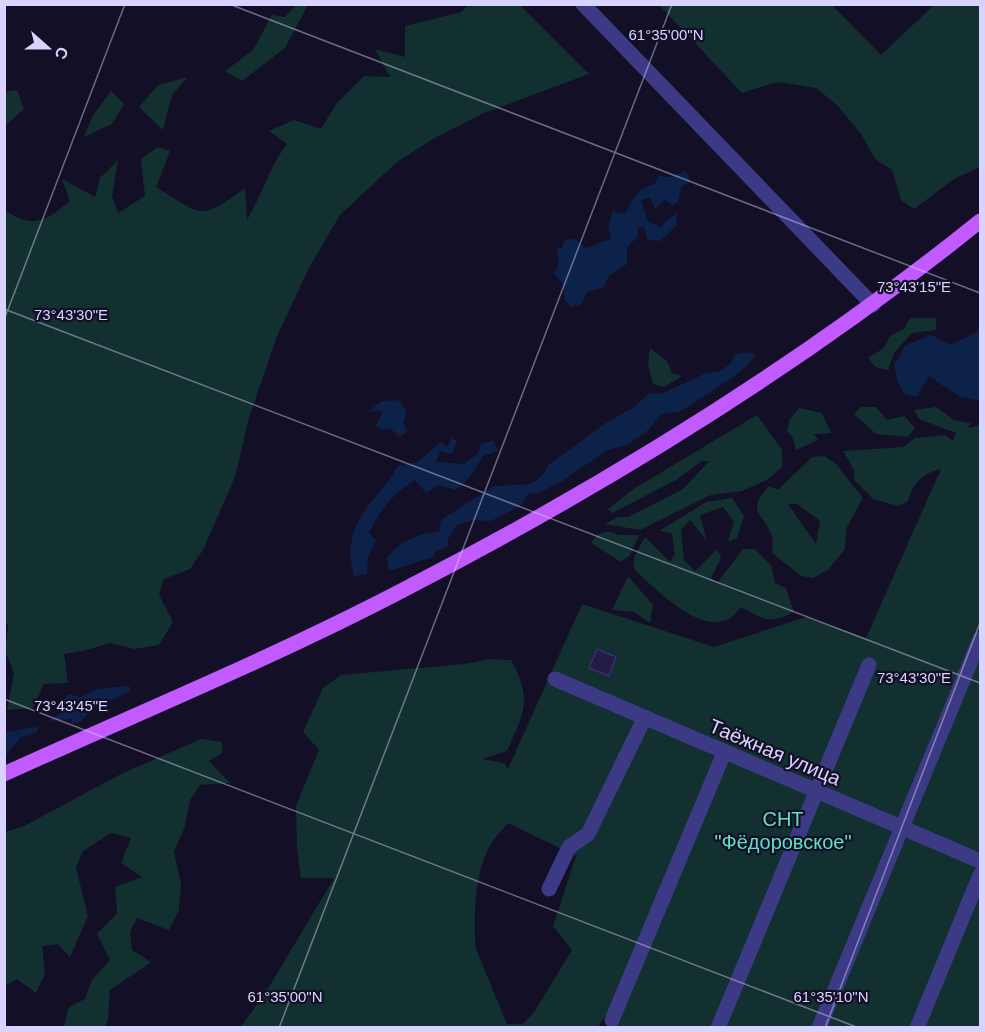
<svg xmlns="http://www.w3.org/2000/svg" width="985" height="1032" font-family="Arial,sans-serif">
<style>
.green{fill:#12302f;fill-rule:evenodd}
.water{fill:#0c2248}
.building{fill:#241b47;stroke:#3b2d73;stroke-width:1.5}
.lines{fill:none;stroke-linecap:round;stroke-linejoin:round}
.minor{stroke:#3d3a85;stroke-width:15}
.major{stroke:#c25bff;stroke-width:15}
.ticks{fill:none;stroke:#d9d4ff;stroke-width:1.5;stroke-opacity:0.45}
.labels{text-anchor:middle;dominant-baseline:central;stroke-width:4.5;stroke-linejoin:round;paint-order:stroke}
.street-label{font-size:20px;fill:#d9d4ff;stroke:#130f26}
.park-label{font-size:20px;fill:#5fe0c0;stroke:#130f26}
.ticks-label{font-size:15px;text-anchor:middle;fill:#d9d4ff;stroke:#130f26;stroke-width:4.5;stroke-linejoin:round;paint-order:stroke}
</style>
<rect width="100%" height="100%" fill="#130f26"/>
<g class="green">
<path d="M470 4 520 5 589 74 482 114 433 139 397 162 340 215 310 266 277 336 249 418 235 477 203 550 190 569 164 579 159 595 173 622 159 645 134 649 109 643 87 650 64 654 68 683 44 684 33 708 7 710 14 673 5 651 8 625 4 620 5 210C33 230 46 221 70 201L62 179 95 197 100 178 118 160 112 197 118 213 145 196 141 159 158 147 170 151 156 187C204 216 198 222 245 188L247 220C262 195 269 167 287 144L269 131 294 120 321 129 336 104 364 76 390 77 375 49 405 57V26L461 12Z"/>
<path d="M296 5H308L285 48 242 81 225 71 253 50 272 15 285 17Z"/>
<path d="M659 5H832L881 55 934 5H980V172L978 168 954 179 914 209 901 200 892 170 875 159 861 134 837 105 816 88 777 82 742 93Z"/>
<path d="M188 77 172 95 163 130 139 107 158 85Z"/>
<path d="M17 90 24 109 5 126V92Z"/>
<path d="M111 91 124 104 112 124 84 137 93 115Z"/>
<path d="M910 318H936V330L912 333 894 353 888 370 875 367 868 358 884 348 890 336 904 329Z"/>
<path d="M650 348 667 361 672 373 682 376 664 387 653 384 648 365Z"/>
<path d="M861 407H876L887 420 904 416 915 428 908 437 876 434 854 414Z"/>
<path d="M936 407 954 420 971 423 968 428 980 425V1027H616L621 1010 614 1002 598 1027 240 1028 266 992 334 878H301L297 848 296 806 319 750 303 732 323 688 341 675 464 664 490 659 511 660C533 700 524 712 507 751L482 759 504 763 508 769 582 604 714 647 806 617 866 638 941 469C923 473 912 483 908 501L898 506 873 499 854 480V470L843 451 903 447 915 438 945 435 953 441 956 433 919 419 914 410ZM508 823 576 856 553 926 572 950 534 1012 523 1024H507L476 949C473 921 475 870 490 846 494 838 502 830 508 823Z"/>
<path d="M799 408 822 413 831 433 814 434 818 440 796 450 793 438 787 431 790 419Z"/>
<path d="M757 415 782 450V467L767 480 742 491 711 495 640 530 605 524 618 517H628L683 489 709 461H702L676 480 612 513 608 509 632 490Z"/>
<path d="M825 456 836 464 863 498 846 529 845 549 828 570 813 578 801 576 772 553C772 548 773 542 772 537 764 512 744 513 769 486L778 490 812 457ZM788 504H797L820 521 816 544Z"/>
<path d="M732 498 744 516 737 538 728 542 734 522 723 507 700 515 707 541 690 520 681 530 684 560 695 571 717 549 721 558 711 578 718 582 743 549H755L771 565 775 583 786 588 794 612C768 625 764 619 741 607 712 650 657 590 634 569V557L645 537 670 562 675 554 672 533 659 531 706 502Z"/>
<path d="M608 531 619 535H639L630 555 621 562 591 543 597 535Z"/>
<path d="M628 576 653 605 650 623 634 612 612 610Z"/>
<path d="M201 739 222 742V753L209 761 230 783 200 785 190 800 185 826 174 852 181 884 179 910 169 930 137 918 130 932 132 950 151 962 110 990 108 1019 105 1027H61L64 1026 69 1007 85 999 92 980 110 960 97 934 117 913 115 887 142 877 121 863 131 838 111 833 83 851 76 868 88 916 70 957 58 944 42 946 45 974 36 993 17 979 5 986V1013V832L24 826 121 774Z"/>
</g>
<g class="water">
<path d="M685 171 691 181 681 187 678 202 672 205 665 200 655 209 650 197 641 200 648 221 660 227 676 213 677 225 660 241 647 239 644 227H638V236L627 248V264L609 276 604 287 587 292 582 304 571 307 564 299V286L554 273 559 263 557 248H562L565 240 575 239 586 248 611 239 608 227 613 210 619 214 626 213C633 198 638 188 655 184L659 176 672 177Z"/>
<path d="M978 331 980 332V401L960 397 929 376 917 397 904 394 897 380 894 363 900 357 904 346 931 335 951 345Z"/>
<path d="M746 352 756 354 748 365 730 379 681 411 662 414 646 432 627 445 607 450 561 482 538 493 528 494 521 505 491 521 474 520 457 525 448 539V546L435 552 433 557 389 571 387 558C401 540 417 534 439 532L441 520 494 486 531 484 544 474 548 465 609 421 634 407 650 393 661 394 706 373 720 371 731 363 735 354Z"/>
<path d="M398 400 407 411 403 424 408 431 400 437 390 428 384 430 376 426 383 411 368 412 382 401Z"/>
<path d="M452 438 457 441 452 454 440 451 436 462 464 464 478 453 481 444 493 440 498 451 483 456 470 477 456 490 438 485 426 493 415 480C394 493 379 511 369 533L376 541 368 556 367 574 354 576C340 522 372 508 398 466L418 462 441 442 447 447Z"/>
<path d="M129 686 131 691 95 707 80 722 71 724 72 719 48 721 61 713 67 705H60L68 694 81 697 96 689Z"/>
<path d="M37 727V732L21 737 5 756V731C14 733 26 727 37 727Z"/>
</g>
<path class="building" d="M597 649 616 657 609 676 589 668Z"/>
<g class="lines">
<g class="minor">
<path d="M583 4 873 305"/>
<path d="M555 679 980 861"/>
<path d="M549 889 569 847 588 834 644 719"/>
<path d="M612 1020 724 753"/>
<path d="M718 1028 869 665"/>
<path d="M819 1028 980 639"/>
<path d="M917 1028 980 875"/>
</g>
<path class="major" d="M4 774C138 713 275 657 405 589 608 484 803 364 980 221"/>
</g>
<path class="ticks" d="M229 4 980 293M4 309 980 683M4 320 125 4M4 699 859 1028M279 1028 672 4M825 1028 980 623"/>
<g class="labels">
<g class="street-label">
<text transform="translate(775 752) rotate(23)">Таёжная улица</text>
</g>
<g class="park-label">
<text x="783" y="819">СНТ<tspan x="783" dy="23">"Фёдоровское"</tspan></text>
</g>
</g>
<g class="ticks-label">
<text x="666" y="40">61°35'00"N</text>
<text x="914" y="292">73°43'15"E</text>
<text x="71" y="320">73°43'30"E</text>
<text x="914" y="683">73°43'30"E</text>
<text x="71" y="711">73°43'45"E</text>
<text x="285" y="1002">61°35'00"N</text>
<text x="831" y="1002">61°35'10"N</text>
</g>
<rect width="985" height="1032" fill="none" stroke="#d9d4ff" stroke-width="12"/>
<g transform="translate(48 48) rotate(111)" stroke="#130f26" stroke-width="4.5" paint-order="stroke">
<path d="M0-4.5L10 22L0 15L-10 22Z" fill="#d9d4ff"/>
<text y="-9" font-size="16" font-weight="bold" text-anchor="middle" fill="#d9d4ff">С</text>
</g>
</svg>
